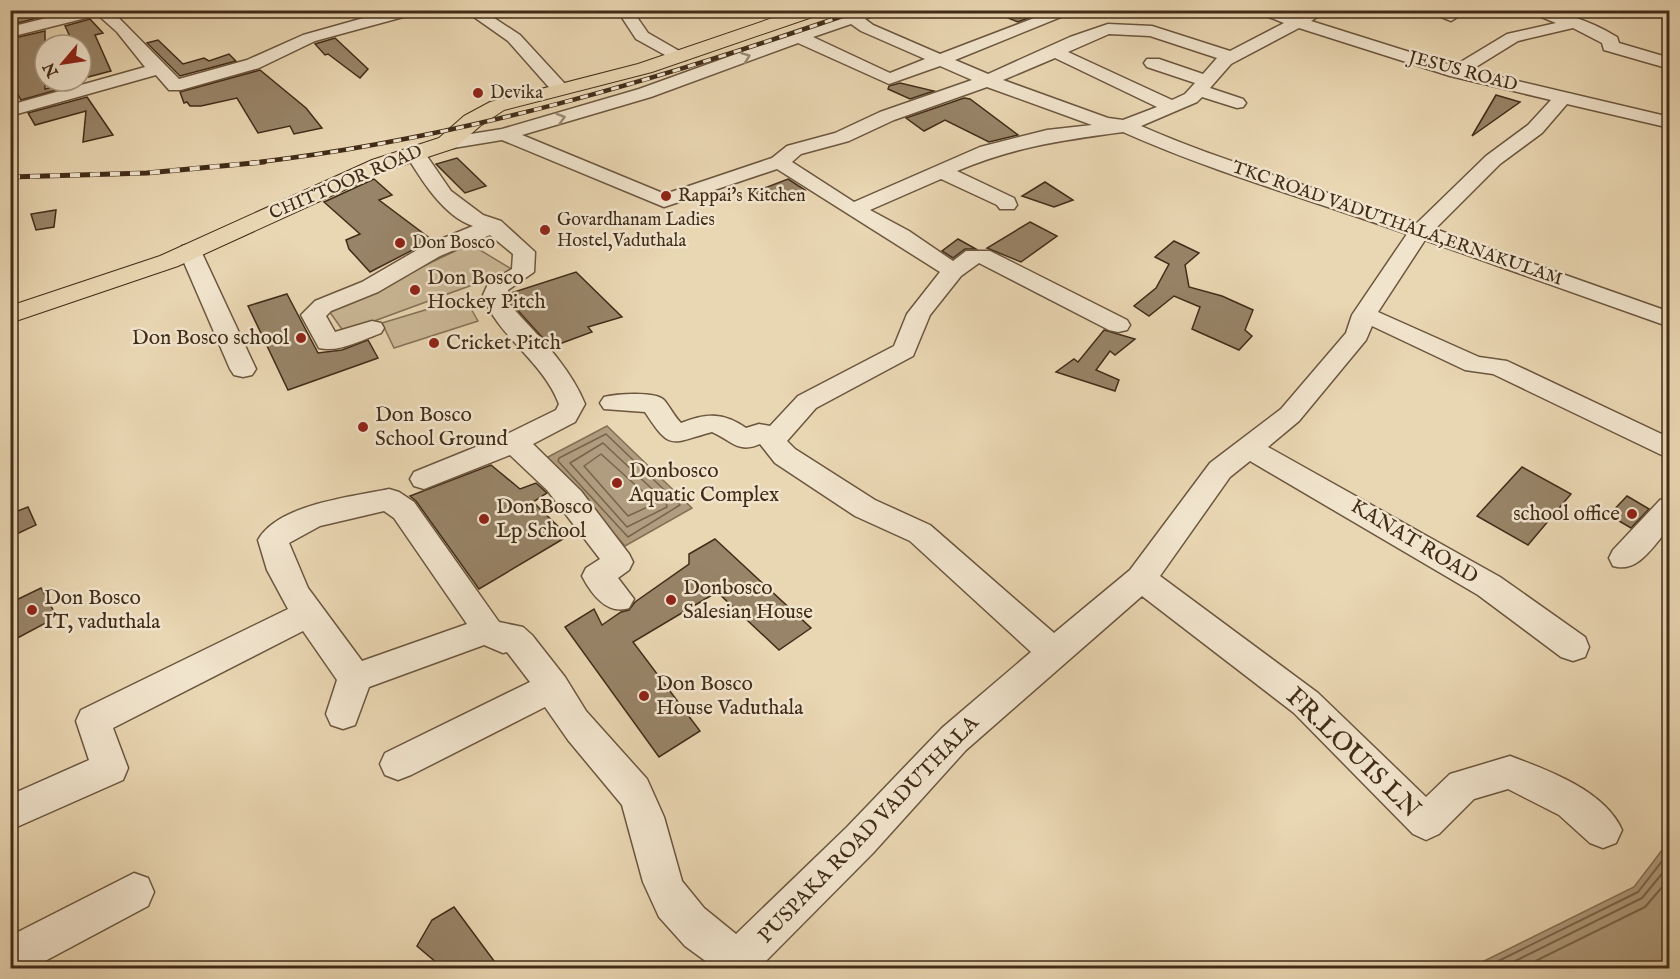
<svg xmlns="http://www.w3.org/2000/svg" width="1680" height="979" font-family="'IM FELL English',serif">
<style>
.green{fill:#ccb998;stroke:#867258;stroke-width:1.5}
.water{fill:#b09c7e;stroke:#846f55;stroke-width:1.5}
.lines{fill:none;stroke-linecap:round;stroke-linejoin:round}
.shore-far1{stroke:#78644b;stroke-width:1.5}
.shore{stroke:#78644b;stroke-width:2}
.building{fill:#988468;stroke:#412c18;stroke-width:1.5}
.minor-casing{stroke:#6b563e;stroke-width:3}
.major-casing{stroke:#412c18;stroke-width:2}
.minor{fill:#f1e4cd;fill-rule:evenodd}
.major{fill:#e9d6b2;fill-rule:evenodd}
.rail-far1-casing{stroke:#412c18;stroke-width:4.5}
.rail-casing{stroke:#412c18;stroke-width:5}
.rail-far1{stroke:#f1e4cd;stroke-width:3;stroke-dasharray:8;stroke-linecap:butt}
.rail{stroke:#f1e4cd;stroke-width:4;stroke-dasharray:10;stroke-linecap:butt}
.oneway{stroke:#998872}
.poi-dot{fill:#8f2418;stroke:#f1e4cd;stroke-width:2}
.labels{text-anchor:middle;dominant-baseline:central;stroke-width:5;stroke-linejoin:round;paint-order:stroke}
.far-street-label{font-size:18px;fill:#412c18;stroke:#f1e4cd}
.far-poi-label{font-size:18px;fill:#412c18;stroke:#f1e4cd;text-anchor:start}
.poi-label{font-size:21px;fill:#412c18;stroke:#f1e4cd;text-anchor:start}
.street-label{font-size:21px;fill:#412c18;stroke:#f1e4cd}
.near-street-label{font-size:26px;fill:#412c18;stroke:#f1e4cd}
</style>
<rect width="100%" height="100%" fill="#e9d6b2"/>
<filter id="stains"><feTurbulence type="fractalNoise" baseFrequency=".00333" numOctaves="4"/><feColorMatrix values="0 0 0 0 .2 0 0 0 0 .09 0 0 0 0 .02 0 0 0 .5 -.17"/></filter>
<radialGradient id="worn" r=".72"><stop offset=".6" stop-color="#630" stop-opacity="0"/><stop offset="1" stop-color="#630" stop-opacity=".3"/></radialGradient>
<g class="green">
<path d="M470 244 513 270 344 332 329 311Z"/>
<path d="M465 298 478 321 394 348 382 323Z"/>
</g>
<g class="water">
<path d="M607 426 692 508 625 546 546 458Z"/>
<path d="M1669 841V968H1470L1634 887Z"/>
</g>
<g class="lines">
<g class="shore-far1">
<path d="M606 434 680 505 628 537 558 461 559 458Z"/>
<path d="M603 443 666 502 667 507 627 527 570 463Z"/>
<path d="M601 454 652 500V505L628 516 584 466Z"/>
</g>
<g class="shore">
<path d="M1484 968 1638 892 1670 851"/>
<path d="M1501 968 1642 898 1670 864"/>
<path d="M1521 968 1645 907 1670 878"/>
</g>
</g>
<g class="building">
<path d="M26 10H45V16L10 25V14Z"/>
<path d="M1035 10 1041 13 1018 22 991 11Z"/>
<path d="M90 19 103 33 95 35 111 71 88 77 81 60V45H74L65 26Z"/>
<path d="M45 31V89L76 81 78 84 21 100 10 80V39Z"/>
<path d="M335 38 368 69 360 78 328 54 325 55 315 44Z"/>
<path d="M158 40 183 64 204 58 209 61 229 54 236 61 180 76 147 43Z"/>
<path d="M260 70 306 108 322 128 294 134 290 126 258 133 237 98 201 106H190L187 102 184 103 180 92Z"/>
<path d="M900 83 934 91 910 99 888 89 889 86Z"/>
<path d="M1496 95 1520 102 1472 136Z"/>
<path d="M87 97 113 135 83 142 86 111 35 125 28 113Z"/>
<path d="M964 98 970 99 1018 135 989 142 945 120 924 131 906 118Z"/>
<path d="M457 158 486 186 465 193 436 164Z"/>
<path d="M374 179 392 195 379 200 432 240 370 272 349 249 346 240 360 234 324 202Z"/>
<path d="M788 179 805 190 776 202 754 192Z"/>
<path d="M1045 182 1073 200 1054 207 1022 196Z"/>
<path d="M56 210 54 227 36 230 31 214Z"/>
<path d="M1030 222 1057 236 1021 262 987 248Z"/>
<path d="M958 239 976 249H965L953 258 942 251Z"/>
<path d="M1174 241 1199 253 1185 265 1189 287 1222 296 1253 310 1245 330 1252 336 1239 350 1192 329 1200 307 1174 296 1149 316 1134 306 1156 288 1169 264 1155 257Z"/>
<path d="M576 272 622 317 588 327 592 332 551 347 512 304 511 293Z"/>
<path d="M287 294 318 353 342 350 368 340 378 358 288 390 248 306Z"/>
<path d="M1104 330 1135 339 1115 355 1110 351 1096 370 1119 380 1115 391 1056 372 1074 359 1078 362Z"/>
<path d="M491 465 520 489 536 483 547 493 533 502 568 536 479 589 416 501 410 496Z"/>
<path d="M1522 467 1571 494 1528 545 1477 516Z"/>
<path d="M1627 496 1649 509 1631 528 1609 515Z"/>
<path d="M28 507 36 525 10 537V514Z"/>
<path d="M715 539 811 628 779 650 717 592 633 642 700 731 659 757 565 627 594 609 602 625 621 612 629 610 635 602 689 564V554Z"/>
<path d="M41 588 57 617 10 642V603Z"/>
<path d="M454 907 500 969H444L417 946 432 920Z"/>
</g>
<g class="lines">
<g class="minor-casing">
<g id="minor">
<path d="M79 10H111L179 79 247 60 303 35 392 10H419L418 13 315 41 259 68 181 90H169L156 75 10 116V105L145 67 117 32 98 15 10 37V27Z"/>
<path d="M464 10H482L520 35 566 85 569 89 566 93H554L508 41Z"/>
<path d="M617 10H632L648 33 688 56 686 60H674L636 39Z"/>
<path d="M858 10H879L877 14 865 19 873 25 940 54 1055 10H1078L955 60 988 74 1070 37 1108 24 1152 26 1230 51 1284 23 1251 10H1276L1296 17 1308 10H1328L1311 21 1454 66 1507 34 1556 23 1524 10C1557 10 1588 19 1617 37L1619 43 1670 58V69L1604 50 1602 43 1573 28 1518 41 1471 70 1670 117V128L1567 104 1542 133 1500 164 1435 229 1670 312V327L1425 240 1378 312 1479 357 1507 361 1670 438V459L1493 374 1465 370 1372 326 1366 340 1299 421 1268 447 1500 577 1585 637 1589 647 1585 657 1573 661 1561 657 1478 595 1250 461 1230 477 1160 576 1318 693 1426 797 1450 774 1510 756C1548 770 1605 791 1622 830L1616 843 1603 848 1590 843 1559 815 1508 789 1474 799 1439 834 1426 840 1413 834 1294 713 1142 596 966 750 873 853 759 968H711V965L685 946 659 917 643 882 622 805 568 740 545 707 411 775 398 780 385 775 380 764 385 753 530 682 507 652 503 653 484 645 369 687 355 725 343 729 331 725 326 714 337 680 303 631 113 728 128 768 123 780 10 830V795L89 760 76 721 81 710 288 609 267 570 258 540C278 504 352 497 389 489L399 492 414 502 499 622 523 627 532 635 565 677 586 711 647 779 664 817 682 881 704 908 736 934 847 827 942 728 1031 652 910 541 855 516 775 463 760 444C738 454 731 440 712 432 671 443 671 452 645 412L604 409 600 403 604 397C615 394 656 391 664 400 670 407 674 416 681 423 706 413 723 412 746 428L759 424 770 426 798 396 894 346 907 314 940 272 777 169 664 207 502 140 447 149 437 143 440 139 502 129 639 89ZM851 24 861 31 925 59 890 73 813 37ZM1299 28 1450 76 1551 100 1528 125 1486 156 1417 223C1325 190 1230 165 1141 126L1197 102 1202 97 1237 108 1243 107 1246 103 1243 99 1210 88 1231 64ZM1109 34 1150 36 1217 58 1203 74 1159 59H1147L1144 63 1147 67 1195 83 1185 94 1172 100 1068 52ZM798 43 889 84 940 66 972 80 880 112 835 133 787 146 772 158 665 194 522 135 651 97ZM1055 58 1157 107 1123 120 1108 118 1003 80ZM987 87 1092 125 1047 130 980 147 854 202 792 162 801 154 849 141 894 120ZM1123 132C1215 173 1312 200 1407 234L1352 315 1346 333 1281 409 1210 463 1130 570 1054 633 930 525 875 500 795 449 787 441 816 408 913 356 930 315 961 276 979 263 1109 330 1118 332 1127 330 1130 325 1127 320 990 251H966L953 261 909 231 870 210 941 179 997 205 1000 209H1014L1017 205 1014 198 957 171C1013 147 1063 140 1123 132ZM384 511 394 518 467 624 362 661 308 588 289 543 320 526Z"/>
<path d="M1425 10H1450L1459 16 1451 21Z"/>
<path d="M415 147 422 149 451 191 483 215 501 221 535 252 534 272 508 290 510 305C538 336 569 365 585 404L575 422 533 444 581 491 629 554 633 562 629 570 618 578 634 599 629 608C607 615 592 595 582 576L586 568 600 559 547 490 510 455 424 489 414 486 410 479 414 472 503 436 556 410 559 404C543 361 496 335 483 295L489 282 512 269 513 254 490 235 440 256 378 292 331 311 326 316 335 332 372 321 381 323 384 328 381 333C362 340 338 353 319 348L301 315 315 301 362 282 424 246 473 226C443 216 421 179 405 153Z"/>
<path d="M190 244 198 246 201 251 256 369 252 375 243 377 234 375 230 369 179 251 182 246Z"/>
<path d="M1670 497V527C1654 544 1639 574 1613 566L1609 558 1613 550 1660 500Z"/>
<path d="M134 873 148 878 154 892 148 906 32 968H10V936Z"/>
</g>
</g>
<g class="major-casing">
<path id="major" d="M796 10H824L821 14 652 72 504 110 480 126 455 148 388 170 178 266 10 323V306L160 256 372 160 439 138 464 116 490 102 638 64Z"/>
</g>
<use href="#minor" class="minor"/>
<use href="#major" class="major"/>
<g class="rail-far1-casing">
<path id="rail-far1" d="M251 163C461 139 661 79 860 10"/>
</g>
<g class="rail-casing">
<path id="rail" d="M10 177 147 173 264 162"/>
</g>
<use href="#rail-far1" class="rail-far1"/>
<use href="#rail" class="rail"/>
</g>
<defs><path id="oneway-chevron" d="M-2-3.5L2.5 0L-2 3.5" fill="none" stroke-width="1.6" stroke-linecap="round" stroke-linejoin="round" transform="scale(1.5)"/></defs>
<g class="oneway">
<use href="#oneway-chevron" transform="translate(746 57) rotate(-20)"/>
<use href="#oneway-chevron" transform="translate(561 118) rotate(-16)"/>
</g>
<g class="poi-dot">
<circle cx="478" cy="93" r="6"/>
<circle cx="666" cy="196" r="6"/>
<circle cx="545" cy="230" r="6"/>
<circle cx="400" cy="243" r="6"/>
<circle cx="415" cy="290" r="6"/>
<circle cx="301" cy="338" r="6"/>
<circle cx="434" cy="343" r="6"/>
<circle cx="363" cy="427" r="6"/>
<circle cx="617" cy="483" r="6"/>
<circle cx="1632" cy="514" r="6"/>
<circle cx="484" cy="519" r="6"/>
<circle cx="671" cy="600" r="6"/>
<circle cx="32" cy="610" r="6"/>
<circle cx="644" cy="696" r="6"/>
</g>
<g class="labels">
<g class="far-street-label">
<text transform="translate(1463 72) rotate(15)">JESUS ROAD</text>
<text transform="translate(346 183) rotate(-23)">CHITTOOR ROAD</text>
<text transform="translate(1397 224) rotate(19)">TKC ROAD VADUTHALA,ERNAKULAM</text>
</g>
<g class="far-poi-label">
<text x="490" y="93">Devika</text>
<text x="678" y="196">Rappai's Kitchen</text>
<text x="557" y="220">Govardhanam Ladies<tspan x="557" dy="21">Hostel,Vaduthala</tspan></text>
<text x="412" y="243">Don Bosco</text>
</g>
<g class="poi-label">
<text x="427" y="278">Don Bosco<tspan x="427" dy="24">Hockey Pitch</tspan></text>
<text x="289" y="338" text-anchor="end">Don Bosco school</text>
<text x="446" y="343">Cricket Pitch</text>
<text x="375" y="415">Don Bosco<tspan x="375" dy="24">School Ground</tspan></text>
<text x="629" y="471">Donbosco<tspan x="629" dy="24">Aquatic Complex</tspan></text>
<text x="496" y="507">Don Bosco<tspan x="496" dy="24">Lp School</tspan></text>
<text x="1620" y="514" text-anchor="end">school office</text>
<text x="683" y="588">Donbosco<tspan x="683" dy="24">Salesian House</tspan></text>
<text x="44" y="598">Don Bosco<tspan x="44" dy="24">IT, vaduthala</tspan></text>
<text x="656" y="684">Don Bosco<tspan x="656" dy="24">House Vaduthala</tspan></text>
</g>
<g class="street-label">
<text transform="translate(1414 542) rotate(31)">KANAT ROAD</text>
<text transform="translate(869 830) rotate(-46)">PUSPAKA ROAD VADUTHALA</text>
</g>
<g class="near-street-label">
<text transform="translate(1353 753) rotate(44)">FR.LOUIS LN</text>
</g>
</g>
<rect width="1680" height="979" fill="none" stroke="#e9d6b2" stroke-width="36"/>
<rect x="12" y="12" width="1656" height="955" fill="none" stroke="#412c18" stroke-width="3"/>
<rect x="18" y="18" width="1644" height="943" fill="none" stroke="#412c18" stroke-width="1.5"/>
<g transform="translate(63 63) rotate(241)"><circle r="28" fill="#f1e4cd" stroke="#ab9a85" stroke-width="1.5"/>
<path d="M0-4.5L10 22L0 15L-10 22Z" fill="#8f2418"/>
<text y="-9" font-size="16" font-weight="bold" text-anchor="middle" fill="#412c18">N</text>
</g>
<rect width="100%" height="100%" filter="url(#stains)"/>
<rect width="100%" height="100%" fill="url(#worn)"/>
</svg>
